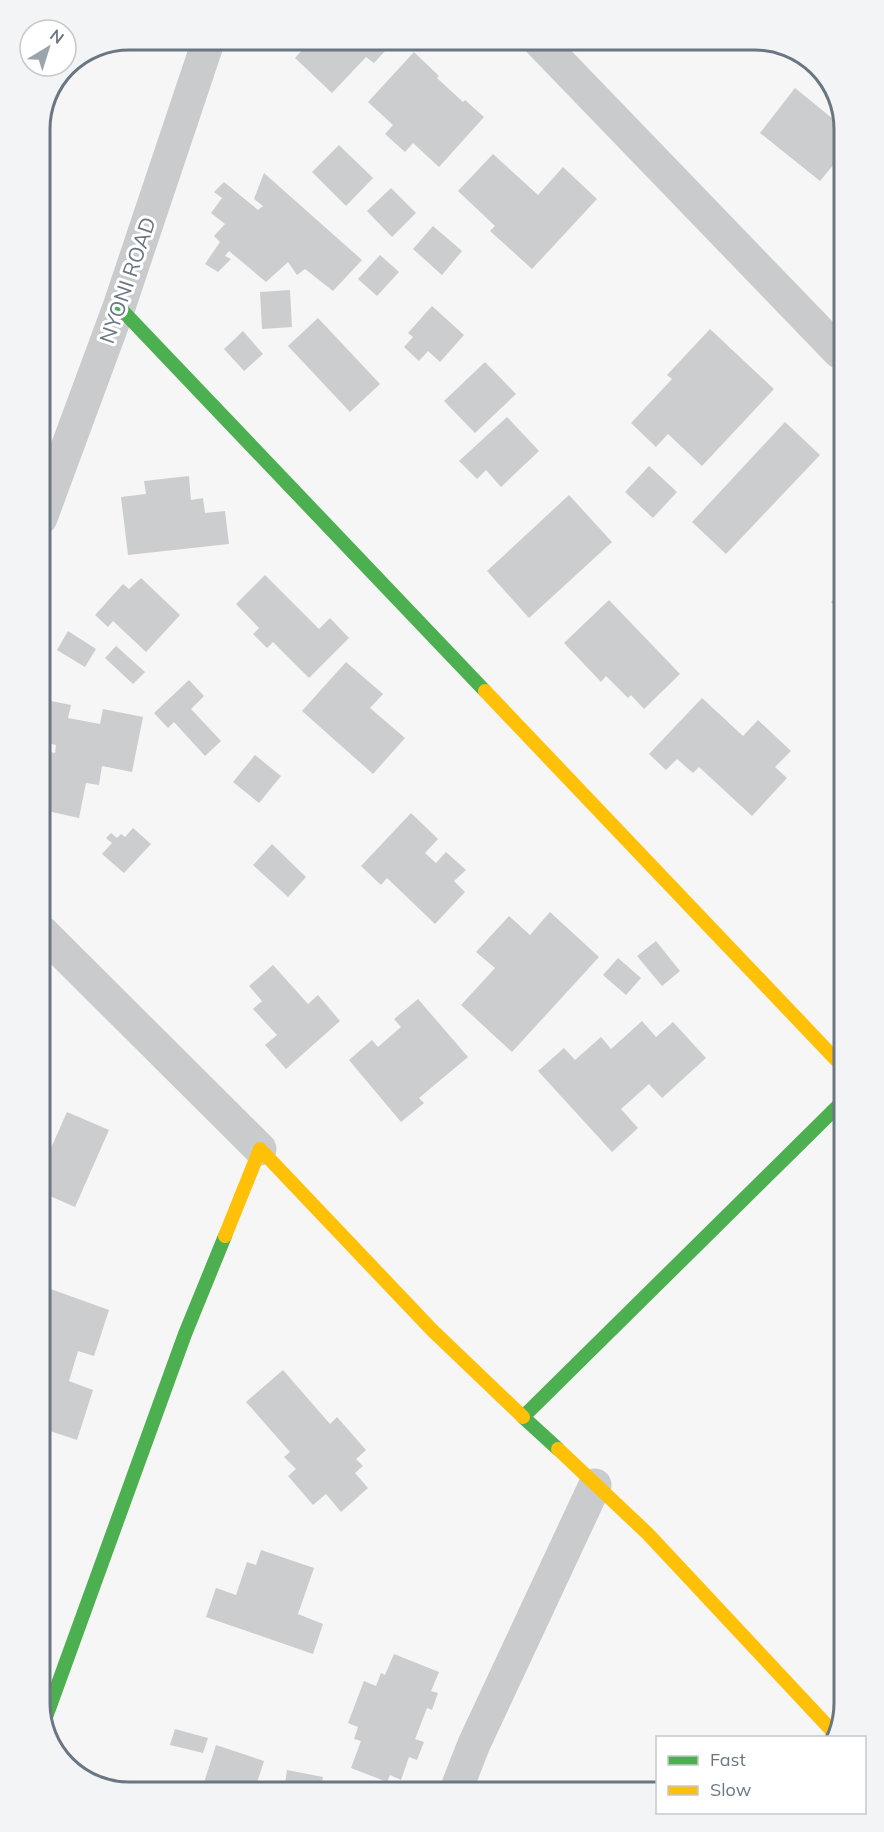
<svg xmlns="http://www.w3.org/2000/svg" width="884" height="1832" font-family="Mulish,sans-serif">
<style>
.building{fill:#cccdce}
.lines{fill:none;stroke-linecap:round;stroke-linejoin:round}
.street{stroke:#c9cbcc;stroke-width:33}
.fast{stroke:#4caf50;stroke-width:14}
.slow{stroke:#ffc107;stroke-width:14}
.labels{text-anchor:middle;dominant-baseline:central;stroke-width:6;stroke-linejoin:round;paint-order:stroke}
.street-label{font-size:21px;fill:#6a7783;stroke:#fff}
.rim{fill:none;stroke:#6a7783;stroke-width:3}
</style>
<rect width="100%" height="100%" fill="#f6f6f6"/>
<g class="building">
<path d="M312 39H396L374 63 366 57 332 93 295 58Z"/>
<path d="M414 52 439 76 437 78 463 102 465 100 484 117 439 167 413 143 405 152 385 134 393 125 368 102Z"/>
<path d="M795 88 838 123 839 158 820 181 760 133Z"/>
<path d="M339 145 373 178 346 206 312 172Z"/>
<path d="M493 154 538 195 563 167 597 199 532 269 490 231 495 226 458 191Z"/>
<path d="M264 173 362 260 333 291 305 269 297 275 288 262 266 282 229 251 225 256 231 259 218 272 205 264 220 242 214 236 225 224 211 213 222 198 214 192 224 182 258 210 263 206 254 199Z"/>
<path d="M391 188 416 213 392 237 367 211Z"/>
<path d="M433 226 462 251 442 275 413 249Z"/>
<path d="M380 255 399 272 377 296 358 279Z"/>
<path d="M290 290 292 327 262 329 260 292Z"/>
<path d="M432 306 464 335 440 362 428 351 419 361 404 347 413 337 408 333Z"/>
<path d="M318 318 380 384 350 412 288 346Z"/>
<path d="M710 329 774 389 702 466 668 434 656 447 631 423 672 379 667 375Z"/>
<path d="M243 331 263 354 244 371 224 349Z"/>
<path d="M485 362 516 394 475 433 444 401Z"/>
<path d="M507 417 539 451 501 487 486 470 477 479 459 461Z"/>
<path d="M785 422 820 455 726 554 692 522Z"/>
<path d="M649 466 677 492 653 518 625 492Z"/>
<path d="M189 476 191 500 203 498 205 513 225 511 229 544 128 555 121 497 146 494 144 481Z"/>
<path d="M569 495 612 542 529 618 487 571Z"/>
<path d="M265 575 319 629 330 618 349 638 309 678 273 642 267 648 253 634 259 628 236 604Z"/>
<path d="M141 578 180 615 146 652 113 621 108 627 95 615 123 584 129 589Z"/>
<path d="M840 592V610L831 602Z"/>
<path d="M609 600 680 674 644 709 631 695 628 698 606 676 601 682 564 643Z"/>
<path d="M68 631 96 649 85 667 57 650Z"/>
<path d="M116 646 145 672 133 684 105 658Z"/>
<path d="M346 662 383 694 370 708 405 738 373 774 302 711Z"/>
<path d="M189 680 204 696 191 709 221 741 205 756 174 722 168 728 154 713Z"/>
<path d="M702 698 743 736 758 720 791 751 775 767 787 778 752 816 699 767 693 773 677 759 666 770 649 754Z"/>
<path d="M41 699 71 705 68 718 100 724 103 709 143 717 132 772 102 766 99 785 86 783 79 818 43 810 51 775 42 773 46 751 55 753 56 745 42 742Z"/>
<path d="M255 755 281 776 259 803 233 782Z"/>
<path d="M411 813 438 839 425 853 436 863 446 852 466 870 454 881 465 892 435 924 387 878 381 885 361 866Z"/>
<path d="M133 828 151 844 124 873 102 854 112 843 106 838 111 833 117 838 121 834 125 837Z"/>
<path d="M272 844 306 877 288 897 253 865Z"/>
<path d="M550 912 599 957 512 1052 461 1005 495 968 476 952 509 916 530 935Z"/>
<path d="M656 941 680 971 662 986 637 956Z"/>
<path d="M618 958 641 978 626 995 603 975Z"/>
<path d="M273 965 308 1004 318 995 340 1021 286 1069 265 1045 277 1035 253 1009 262 1001 249 986Z"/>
<path d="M418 999 468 1057 419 1098 424 1103 401 1122 349 1060 372 1040 378 1047 401 1027 394 1019Z"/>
<path d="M642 1021 656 1037 673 1022 706 1058 662 1098 649 1084 621 1109 638 1128 612 1152 538 1071 564 1048 575 1060 601 1037 611 1049Z"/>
<path d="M67 1112 109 1130 75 1207 43 1193V1166Z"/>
<path d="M48 1288 109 1310 94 1356 78 1351 69 1381 93 1390 77 1440 44 1429V1300Z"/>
<path d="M283 1370 330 1424 337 1417 366 1450 356 1459 363 1466 355 1473 368 1488 341 1512 326 1494 313 1505 288 1476 296 1469 284 1457 290 1452 246 1402Z"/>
<path d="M261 1550 314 1568 298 1614 323 1624 313 1654 206 1617 216 1588 236 1595 247 1562 256 1565Z"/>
<path d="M394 1654 439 1672 431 1691 438 1693 432 1710 427 1708 415 1739 424 1742 417 1760 409 1757 401 1780 390 1775 387 1782 351 1768 361 1741 354 1739 358 1727 348 1723 364 1681 376 1686 381 1673 385 1675Z"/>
<path d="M175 1729 208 1738 203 1753 170 1745Z"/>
<path d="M216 1745 264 1761 254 1792H201Z"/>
<path d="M287 1770 323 1777 320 1791H284Z"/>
</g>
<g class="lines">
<g class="street">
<path d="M537 39 839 352"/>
<path d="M41 518 119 307 209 39"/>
<path d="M42 932 260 1149"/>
<path d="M456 1790 474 1744 595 1485"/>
</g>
<g class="fast">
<path d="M119 307 485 691"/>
<path d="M558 1449 523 1417 843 1101"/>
<path d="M46 1717 185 1334 225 1236"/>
</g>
<g class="slow">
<path d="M485 691 842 1066"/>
<path d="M225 1236 260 1149 432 1330 523 1417"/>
<path d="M558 1449 648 1534 836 1735"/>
</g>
</g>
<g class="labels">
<g class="street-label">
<text transform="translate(127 280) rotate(-71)">NYONI ROAD</text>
</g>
</g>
<path d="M0 0H884V1832H0ZM129 50H755A79 79 0 0 1 834 129V1703A79 79 0 0 1 755 1782H129A79 79 0 0 1 50 1703V129A79 79 0 0 1 129 50Z" fill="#f3f4f5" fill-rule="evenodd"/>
<path class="rim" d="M129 50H755A79 79 0 0 1 834 129V1703A79 79 0 0 1 755 1782H129A79 79 0 0 1 50 1703V129A79 79 0 0 1 129 50Z"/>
<rect x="656" y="1736" width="210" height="78" fill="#ffffff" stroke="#c3c9cd" stroke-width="1.5"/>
<rect x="668" y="1756" width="30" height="9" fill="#4caf50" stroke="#c3c9cd" stroke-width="1.5"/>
<text x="710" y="1766" font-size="18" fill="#6a7783">Fast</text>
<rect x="668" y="1786" width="30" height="9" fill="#ffc107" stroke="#c3c9cd" stroke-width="1.5"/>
<text x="710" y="1796" font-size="18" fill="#6a7783">Slow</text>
<g transform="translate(48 48) rotate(38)"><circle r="28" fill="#ffffff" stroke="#c3c9cd" stroke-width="1.5"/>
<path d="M0-4.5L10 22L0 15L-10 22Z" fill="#9ba3ab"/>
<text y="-9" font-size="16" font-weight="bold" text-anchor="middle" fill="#6a7783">N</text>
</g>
</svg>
